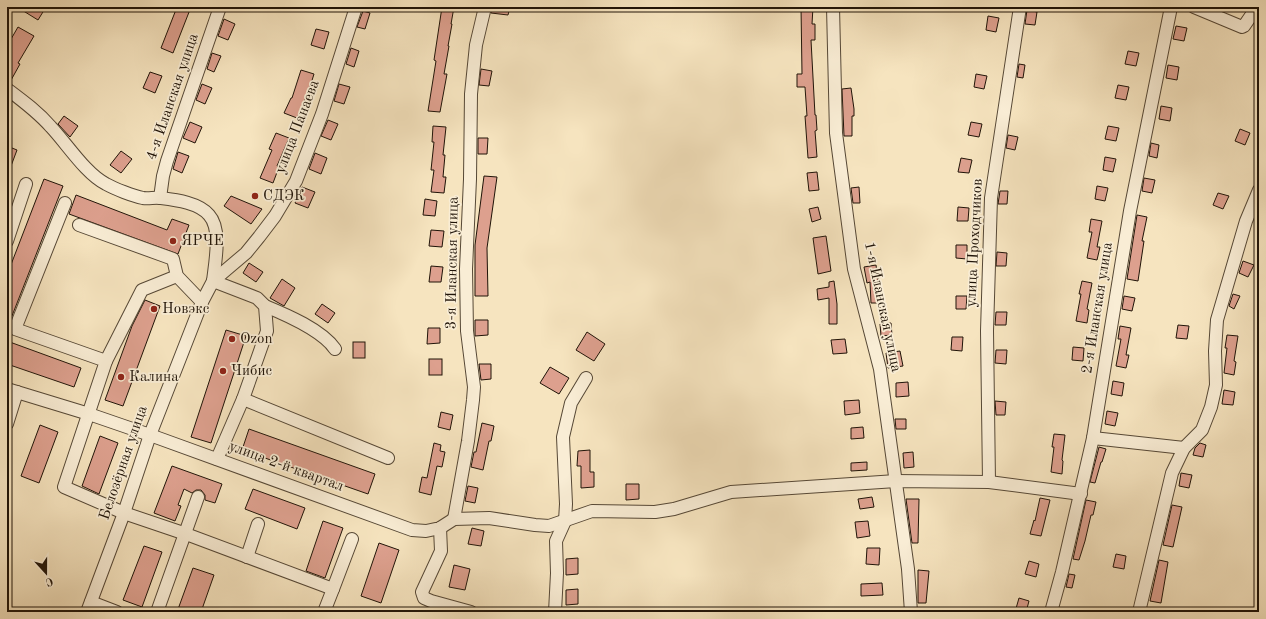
<svg xmlns="http://www.w3.org/2000/svg" width="1266" height="619" font-family="'Old Standard TT',serif">
<style>
.building{fill:#dda08e;stroke:#201408}
.lines{fill:none;stroke-linecap:round;stroke-linejoin:round}
.minor-casing{stroke:#564836;stroke-width:14}
.minor{stroke:#f9edd5;stroke-width:12}
.poi-dot{fill:#8f2418;stroke:#f9edd5;stroke-width:1.5}
.labels{text-anchor:middle;dominant-baseline:central;stroke-width:3.5;stroke-linejoin:round;paint-order:stroke}
.street-label{font-size:15px;fill:#201408;stroke:#f9edd5}
.poi-label{font-size:15px;fill:#201408;stroke:#f9edd5;text-anchor:start}
</style>
<rect width="100%" height="100%" fill="#f6e4bf"/>
<filter id="stains"><feTurbulence type="fractalNoise" baseFrequency=".005" numOctaves="4"/><feColorMatrix values="0 0 0 0 .2 0 0 0 0 .09 0 0 0 0 .02 0 0 0 .5 -.17"/></filter>
<radialGradient id="worn" r=".72"><stop offset=".6" stop-color="#630" stop-opacity="0"/><stop offset="1" stop-color="#630" stop-opacity=".3"/></radialGradient>
<g class="building">
<path d="M17 7H46L38 20Z"/>
<path d="M177 7H191L173 53 161 48Z"/>
<path d="M442 7H454L451 24H452L448 46H449L444 74H447L440 112 428 111 436 61 434 60Z"/>
<path d="M492 7H510L508 15 491 13Z"/>
<path d="M801 7H813L812 24H815V40H811L815 115H816L817 130 815 131 817 157 808 158 805 116H807L805 87H797V74H802Z"/>
<path d="M1027 10 1037 12 1035 25 1025 24Z"/>
<path d="M363 11 370 13 365 29 357 27Z"/>
<path d="M988 16 999 18 996 32 986 30Z"/>
<path d="M224 19 235 24 228 40 218 36Z"/>
<path d="M1176 26 1187 28 1184 41 1173 39Z"/>
<path d="M18 27 34 36 18 63 20 64 10 82H7V46Z"/>
<path d="M316 29 329 32 324 49 311 45Z"/>
<path d="M351 48 359 51 354 67 346 64Z"/>
<path d="M1128 51 1139 53 1136 66 1125 64Z"/>
<path d="M212 53 221 56 214 72 207 69Z"/>
<path d="M1019 64 1025 65 1023 78 1017 77Z"/>
<path d="M1168 65 1179 67 1177 80 1166 78Z"/>
<path d="M481 69 492 71 489 86 479 85Z"/>
<path d="M301 70 314 74 309 90 297 118 284 113 291 98H292Z"/>
<path d="M150 72 162 76 155 93 143 88Z"/>
<path d="M976 74 987 76 984 89 974 87Z"/>
<path d="M202 84 212 88 205 104 196 100Z"/>
<path d="M339 84 350 87 344 104 334 101Z"/>
<path d="M1118 85 1129 87 1126 100 1115 98Z"/>
<path d="M851 88 854 109V116H852V136H844L842 89Z"/>
<path d="M1161 106 1172 108 1170 121 1159 119Z"/>
<path d="M64 116 78 126 70 137 58 124Z"/>
<path d="M328 120 338 124 331 140 321 136Z"/>
<path d="M190 122 202 127 195 143 183 138Z"/>
<path d="M971 122 982 124 979 137 968 135Z"/>
<path d="M433 126 446 127 443 155H445L443 177H446L444 193 431 192 434 170H431L434 142H432Z"/>
<path d="M1108 126 1119 128 1116 141 1105 139Z"/>
<path d="M1240 129 1250 133 1245 145 1235 141Z"/>
<path d="M276 133 289 138 277 166 279 167 273 183 260 178 272 150 269 149Z"/>
<path d="M1008 135 1018 137 1015 150 1006 148Z"/>
<path d="M478 138H488L487 154H478Z"/>
<path d="M1151 143 1159 145 1157 158 1149 156Z"/>
<path d="M7 146 17 150 8 174H7Z"/>
<path d="M121 151 132 159 121 173 110 165Z"/>
<path d="M178 152 189 156 182 173 173 169Z"/>
<path d="M315 153 327 158 321 174 309 169Z"/>
<path d="M1105 157 1116 159 1113 172 1103 170Z"/>
<path d="M961 158 972 160 969 173 958 172Z"/>
<path d="M817 172 819 190 809 191 807 173Z"/>
<path d="M484 176 497 177 487 248 488 296H475V245Z"/>
<path d="M1144 178 1155 180 1152 193 1142 191Z"/>
<path d="M44 179 63 186 8 326V332L7 333V275Z"/>
<path d="M1097 186 1108 188 1105 201 1095 199Z"/>
<path d="M302 187 315 192 308 208 295 203Z"/>
<path d="M859 187 860 203H853L851 188Z"/>
<path d="M1000 191H1008L1007 204H998Z"/>
<path d="M1218 193 1229 196 1223 209 1213 205Z"/>
<path d="M76 195 167 230 172 219 189 225 178 254 69 214Z"/>
<path d="M231 196 262 209 251 224 224 206Z"/>
<path d="M425 199 437 201 435 216 423 215Z"/>
<path d="M818 207 821 219 812 222 809 209Z"/>
<path d="M958 207 969 208 968 221H957Z"/>
<path d="M1137 215 1147 217 1142 241H1144L1138 281 1127 279Z"/>
<path d="M1091 219 1102 221 1097 247H1100L1097 260 1087 258 1092 232H1089Z"/>
<path d="M431 230 444 231 442 247 429 246Z"/>
<path d="M826 236 831 271 818 274 813 238Z"/>
<path d="M956 245H967V259L956 258Z"/>
<path d="M997 252 1007 253 1006 266H996Z"/>
<path d="M1243 261 1254 265 1248 277 1239 273Z"/>
<path d="M249 263 263 272 256 282 243 273Z"/>
<path d="M876 265 880 294 882 293V303H871L870 282 867 283 864 267Z"/>
<path d="M431 266 443 267 441 282H429Z"/>
<path d="M282 279 295 288 284 306 270 298Z"/>
<path d="M834 281 837 304V324H829V298L818 300 817 289 829 287V282Z"/>
<path d="M1082 281 1092 283 1087 309 1089 310 1087 323 1076 321 1081 294H1079Z"/>
<path d="M1233 294 1240 296 1234 309 1229 306Z"/>
<path d="M956 296H967L966 309H956Z"/>
<path d="M1124 296 1135 298 1132 311 1122 309Z"/>
<path d="M145 300 160 306 123 406 105 400 132 326Z"/>
<path d="M322 304 335 313 328 323 315 314Z"/>
<path d="M996 312H1007L1006 325H995Z"/>
<path d="M475 320H488V335L475 336Z"/>
<path d="M891 323 892 335 881 336 880 324Z"/>
<path d="M1178 325 1189 326 1187 339 1176 338Z"/>
<path d="M1120 326 1131 328 1126 355H1129L1126 368 1116 366 1121 339H1118Z"/>
<path d="M428 328H440V343L427 344Z"/>
<path d="M226 330 246 336 211 443 191 437Z"/>
<path d="M587 332 605 344 594 361 576 350Z"/>
<path d="M1227 335 1238 336 1234 361 1236 362 1234 375 1224 373 1227 348H1225Z"/>
<path d="M952 337H963L962 351 951 350Z"/>
<path d="M845 339 847 353 833 354 831 340Z"/>
<path d="M7 341 81 368 74 387 7 364Z"/>
<rect x="353" y="342" width="12" height="16"/>
<path d="M1073 347 1084 348 1083 361 1072 360Z"/>
<path d="M996 350H1007L1006 364 995 363Z"/>
<path d="M900 351 903 366 888 368 886 353Z"/>
<rect x="429" y="359" width="13" height="16"/>
<path d="M479 364H491V379L481 380Z"/>
<path d="M550 367 569 378 559 394 540 383Z"/>
<path d="M1113 381 1124 383 1122 396 1111 394Z"/>
<path d="M908 382 909 396 896 397V383Z"/>
<path d="M1224 390 1235 392 1233 405 1222 404Z"/>
<path d="M859 400 860 413 845 415 844 401Z"/>
<path d="M995 401 1006 402 1005 415H996Z"/>
<path d="M1107 411 1118 413 1115 426 1105 424Z"/>
<path d="M441 412 453 415 450 430 438 427Z"/>
<path d="M895 419H906V429H896Z"/>
<path d="M482 423 494 426 491 441H489L483 470 471 467 474 452H476Z"/>
<path d="M40 425 58 432 39 483 21 476Z"/>
<path d="M863 427 864 438 851 439V428Z"/>
<path d="M249 429 375 474 368 494 242 450Z"/>
<path d="M1054 434 1065 435 1062 460 1063 461 1062 474 1051 472 1054 447H1052Z"/>
<path d="M100 436 118 443 99 494 82 486Z"/>
<path d="M434 443 441 445 440 451 445 452 442 467 437 466 431 495 419 492 422 477 427 478Z"/>
<path d="M1200 443 1206 445 1203 457 1193 455 1195 448Z"/>
<path d="M1099 447 1106 449 1102 462H1101L1095 483 1090 482Z"/>
<path d="M590 450V472H594V487L581 488V466H577L578 451Z"/>
<path d="M913 452 914 467 904 468 903 453Z"/>
<path d="M867 462V470L851 471V463Z"/>
<path d="M172 466 222 484 215 503 205 500V495L201 490H196L192 493 184 489 178 505 181 506 175 521 154 513Z"/>
<path d="M1181 473 1192 475 1189 488 1179 486Z"/>
<path d="M626 484H639V499L626 500Z"/>
<path d="M468 486 478 488 475 503 465 501Z"/>
<path d="M253 489 305 508 297 529 245 509Z"/>
<path d="M872 497 874 507 860 509 858 499Z"/>
<path d="M1040 498 1050 500 1041 536 1030 534 1034 520 1035 521Z"/>
<path d="M906 499H919L918 543H912Z"/>
<path d="M1086 500 1096 502 1093 515H1091L1085 541 1079 560 1073 559Z"/>
<path d="M1172 505 1182 507 1173 547 1163 545Z"/>
<path d="M323 521 343 528 325 578 306 571Z"/>
<path d="M868 521 870 536 857 538 855 522Z"/>
<path d="M472 528 484 531 481 546 468 544Z"/>
<path d="M379 543 399 550 381 603 361 596Z"/>
<path d="M144 546 162 552 142 607 123 600Z"/>
<path d="M867 548H880L879 565 866 564Z"/>
<path d="M1116 554 1126 556 1124 569 1113 567Z"/>
<path d="M578 558V574L566 575V559Z"/>
<path d="M1159 560 1168 562 1161 603 1150 601Z"/>
<path d="M1029 561 1039 564 1036 577 1025 574Z"/>
<path d="M454 565 470 569 465 590 449 587Z"/>
<path d="M193 568 214 575 201 612H177Z"/>
<path d="M918 570 929 571 926 603H918Z"/>
<path d="M1069 574 1075 575 1072 588 1066 587Z"/>
<path d="M882 583 883 595 861 596V584Z"/>
<path d="M578 589V604L566 605V590Z"/>
<path d="M1019 598 1029 601 1026 612H1015Z"/>
</g>
<g class="lines">
<g class="minor-casing">
<g id="minor">
<path d="M833 7 836 133 854 269 880 369 908 569 911 612"/>
<path d="M1194 7 1242 27 1244 26 1257 7"/>
<path d="M7 89C23 101 38 112 51 127 67 144 86 174 106 184 115 189 133 196 143 198 149 199 155 197 161 198 177 200 199 203 209 215 222 229 215 263 213 281"/>
<path d="M160 198 163 176 167 161 220 7"/>
<path d="M65 203 15 329 106 361 64 487 124 513 186 534 333 589 352 539"/>
<path d="M79 225 173 259 177 276 202 302"/>
<path d="M7 241 26 184"/>
<path d="M213 281 257 298 265 306 267 331 243 399 388 458"/>
<path d="M265 306C287 315 322 330 335 349"/>
<path d="M106 361 142 290 177 276"/>
<path d="M7 389 89 414 150 435 412 530 426 531 440 528 454 519 489 518 535 525 549 526 592 511 655 512 674 509 731 492 896 481 989 482 1081 494"/>
<path d="M7 424 17 392"/>
<path d="M1093 438 1184 448"/>
<path d="M217 459 243 399"/>
<path d="M989 482 987 331 991 198 1020 7"/>
<path d="M454 519 468 441 473 400 474 387 467 331 466 269 470 179 471 94 476 45 485 7"/>
<path d="M440 528 441 551 422 592 424 598 431 601 471 612"/>
<path d="M247 557 258 524"/>
<path d="M91 602 117 612"/>
<path d="M87 612 124 513 150 435 202 302 213 281 246 253 259 237 275 216 296 181 322 114 356 7"/>
<path d="M157 612 198 497"/>
<path d="M324 612 333 589"/>
<path d="M555 612 557 573 556 541 565 521 566 504 563 437 571 403 586 378"/>
<path d="M1051 612 1062 572 1093 438 1130 211 1171 7"/>
<path d="M1139 612 1172 473 1184 448 1202 430 1211 407 1216 385 1215 351 1217 320 1246 221 1259 190"/>
</g>
</g>
<use href="#minor" class="minor"/>
</g>
<g class="poi-dot">
<circle cx="255" cy="196" r="4"/>
<circle cx="173" cy="241" r="4"/>
<circle cx="154" cy="309" r="4"/>
<circle cx="232" cy="339" r="4"/>
<circle cx="223" cy="371" r="4"/>
<circle cx="121" cy="377" r="4"/>
</g>
<g class="labels">
<g class="street-label">
<text transform="translate(173 97) rotate(-71)">4-я Иланская улица</text>
<text transform="translate(298 127) rotate(-69)">улица Панаева</text>
<text transform="translate(975 243) rotate(-87)">улица Проходчиков</text>
<text transform="translate(453 263) rotate(-89)">3-я Иланская улица</text>
<text transform="translate(882 307) rotate(78)">1-я Иланская улица</text>
<text transform="translate(1098 308) rotate(-81)">2-я Иланская улица</text>
<text transform="translate(124 463) rotate(-71)">Белозёрная улица</text>
<text transform="translate(286 467) rotate(20)">улица 2-й квартал</text>
</g>
<g class="poi-label">
<text x="263" y="196">СДЭК</text>
<text x="181" y="241">ЯРЧЕ</text>
<text x="162" y="309">Новэкс</text>
<text x="240" y="339">Ozon</text>
<text x="231" y="371">Чибис</text>
<text x="129" y="377">Калина</text>
</g>
</g>
<rect width="1266" height="619" fill="none" stroke="#f6e4bf" stroke-width="24"/>
<rect x="8" y="8" width="1250" height="603" fill="none" stroke="#201408" stroke-width="2"/>
<rect x="12" y="12" width="1242" height="595" fill="none" stroke="#201408"/>
<g transform="translate(46 573) rotate(159)" stroke="#f9edd5" stroke-width="3" paint-order="stroke">
<path d="M0-3L7 15L0 10L-7 15Z" fill="#201408"/>
<text y="-6" font-size="11" font-weight="bold" text-anchor="middle" fill="#201408">С</text>
</g>
<rect width="100%" height="100%" filter="url(#stains)"/>
<rect width="100%" height="100%" fill="url(#worn)"/>
</svg>
